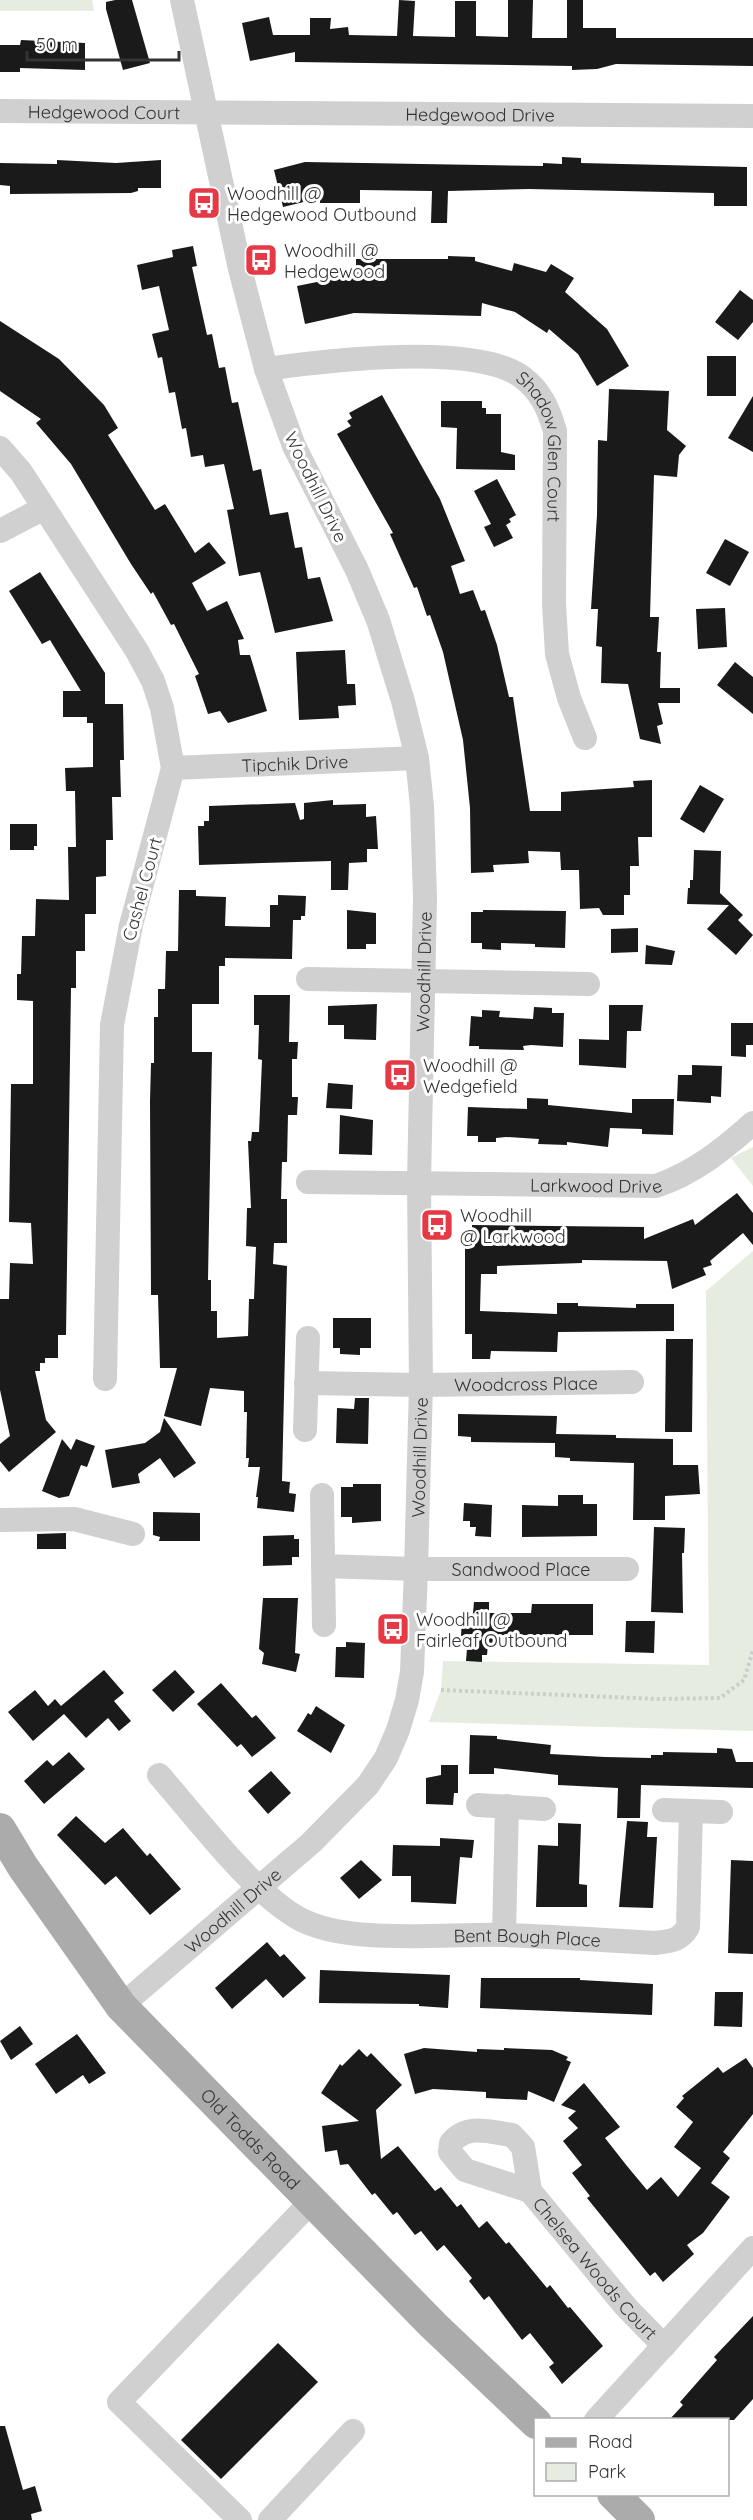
<svg xmlns="http://www.w3.org/2000/svg" width="753" height="2520" font-family="Quicksand,sans-serif">
<style>
.green{fill:#e6ecdf}
.building{fill:#1a1a1a}
.lines{fill:none;stroke-linecap:round;stroke-linejoin:round}
.path{stroke:#cdcdcd;stroke-width:4;stroke-dasharray:3 3;stroke-linecap:butt}
.minor{stroke:#d0d0d0;stroke-width:24}
.major{stroke:#ababab;stroke-width:32}
.labels{text-anchor:middle;dominant-baseline:central;stroke-width:6;stroke-linejoin:round;paint-order:stroke}
.street-label{font-size:18px;fill:#333;stroke:#fff}
.poi-label{font-size:18px;fill:#333;stroke:#fff;text-anchor:start}
</style>
<rect width="100%" height="100%" fill="#fff"/>
<g class="green">
<path d="M0 0H92L94 11H0Z"/>
<path d="M753 1147V1186L731 1158Z"/>
<path d="M753 1251V1731L429 1722 441 1690 443 1661 709 1665 706 1291Z"/>
</g>
<g class="building">
<path d="M115 0H132L150 63 123 70 106 9V2Z"/>
<path d="M399 0 415 1 413 36 455 37V1H476V36L508 37V0H533L532 38H567V0H583V28H616V38H753V66L616 64 597 69 572 70V66L295 62V52L250 61 242 23 269 17 273 35H310V18H331L330 29 348 27 349 35 397 36Z"/>
<path d="M21 40 85 43V70L20 68V72H0V45H20Z"/>
<path d="M562 157 581 158V163L747 167V206H714V193L529 189 448 191 447 223H431L432 191 360 190V203H320V198L283 207 274 170 305 162 543 166V163L562 164Z"/>
<path d="M57 160 116 163 161 160V188H138V191L131 193 10 194V186L0 185V163L57 164Z"/>
<path d="M193 246 197 266 192 267 207 335 212 334 219 368 225 367 232 403 238 402 253 471 261 469 270 515 288 512 295 548 302 547 308 579 320 577 333 621 275 633 260 572 239 576 227 510 234 509 224 464 205 467 203 455 191 457 186 428 182 429 175 392 169 393 162 357 158 358 152 334 169 330 159 286 142 290 137 265 173 257 172 250Z"/>
<path d="M448 256 475 257V261L512 271 514 263 546 272 551 264 574 278 565 292 607 329 629 366 597 386 578 354 549 329 547 333 515 312 482 303 481 316 354 313 305 324 297 286 342 277V272H356V259H448Z"/>
<path d="M740 290 753 300V322L738 340 715 322Z"/>
<path d="M0 321 59 359 104 405 118 428 108 435 155 510 165 504 195 553 209 542 226 563 192 583 207 611 227 601 244 639 238 640 240 655H250L267 711 228 723 220 711 208 714 195 676 199 674 174 624 171 625 153 592 151 594 131 564 71 464 36 423 41 419 0 391Z"/>
<rect x="707" y="356" width="29" height="40"/>
<path d="M609 389 669 391 667 430 686 446 679 455 677 477 654 475 650 617H659L657 652H661L660 688H680V703H658L663 724 657 726 661 744 640 739 628 684 601 683 602 647 596 646 598 609H591L597 515 598 440 607 441Z"/>
<path d="M382 395 440 499 465 561 451 566 460 594 473 590 481 611 485 610 497 645 509 697H513L530 811H561V792L634 787 633 781 652 780V837H638L639 866H630V895H624V915H603L599 908 580 909 579 870H561L560 852 528 851 529 863 493 865 494 872 471 873 470 808 463 740 443 652 430 615 427 616 417 587 414 588 390 534 393 533 337 434 351 426 347 421 352 418 349 413Z"/>
<path d="M753 396V452L728 438Z"/>
<path d="M441 401H482V408H486V414H501V452L515 455V470L456 469 457 428 441 427Z"/>
<path d="M497 479 516 515 509 519 511 522 506 525 513 538 494 547 484 527 491 524 474 491Z"/>
<path d="M725 539 749 552 730 586 706 573Z"/>
<path d="M40 572 105 673V704H123L124 760H120L121 797H112L113 840H106V876L96 877V914H85V951H76V988H71L66 1335H58V1358H45V1363H40V1371H35L46 1420 56 1432 9 1472 0 1461V1444L10 1436 0 1390V1299H9L10 1263 33 1264 31 1223 9 1222 11 1084H33V1001L17 1000V974H21L22 936H35L36 899 69 900 68 847H76L75 791H66L65 768 93 767V723H87V717H63V691H81L50 640 42 644 9 591Z"/>
<path d="M725 608 727 647 698 649 696 609Z"/>
<path d="M345 650 347 684H355L356 705 338 706 339 718 299 720 296 652Z"/>
<path d="M735 662 753 677V714L717 685Z"/>
<path d="M700 785 724 799 704 833 680 819Z"/>
<path d="M333 800V805L366 804V817L376 816 378 849H367V862L349 863 348 890H331V861L199 865 198 826H204V821H209V806L295 803 300 820 304 819V803Z"/>
<path d="M10 824H37V846H34V850H10Z"/>
<path d="M694 850 721 851 720 893 743 915 738 920 753 935 736 955 707 929 729 905 687 904 688 888H690V880H693Z"/>
<path d="M179 890H196V896L226 897 225 926 270 927V905H278V895L306 896 305 916H301V920H293L292 959 225 958V966H219V1004H192V1052H212L208 1280H211V1311H217V1338L248 1336 249 1299H254L256 1247 246 1246 247 1208H251L248 1141H251L252 1132H259L262 1060 258 1059 259 1025H254V995H290L289 1042H298L297 1059H292V1097H298L297 1115H288L287 1162H282L281 1199H287V1243H274L273 1264 287 1266 282 1481 290 1482 289 1493 296 1494 294 1512 257 1508 258 1497H256L260 1467H248L249 1458H246L247 1412H244V1391L210 1388 201 1426 164 1416 177 1368H160L158 1295H151L150 1101 151 1063H154V1017H158V989H165L166 951H178Z"/>
<path d="M347 910 376 913V944H366V949H347Z"/>
<path d="M483 910 566 911 565 948 535 947V944L501 943V950L482 949V943H471V912H483Z"/>
<path d="M638 928V952L611 953V929Z"/>
<path d="M646 945 675 951 672 965 645 964Z"/>
<path d="M377 1004 376 1040 344 1039V1025H328V1006Z"/>
<path d="M609 1005H643L641 1031H627L626 1068 579 1065V1039L609 1040Z"/>
<path d="M534 1007 552 1008V1013H564L563 1047 531 1045 523 1046 524 1050 479 1049V1046H469L471 1016 482 1017V1010L500 1011 499 1017 533 1019Z"/>
<path d="M731 1023H753V1045H746V1057L731 1056Z"/>
<path d="M692 1065 722 1066 721 1097 711 1096V1103L677 1101 678 1075H692Z"/>
<path d="M328 1083 353 1085 352 1109 326 1108Z"/>
<path d="M527 1098 548 1099V1105L632 1113V1099H674L673 1135 642 1134V1129L610 1128 608 1147 567 1142V1145L538 1144 539 1139 506 1137 496 1138V1142H478V1136H467L468 1107 527 1109Z"/>
<path d="M340 1115 373 1120 372 1155 339 1154Z"/>
<path d="M737 1193 753 1213V1245L743 1233 710 1261 712 1265 703 1268 706 1275 672 1289 667 1261 582 1260V1263L497 1266V1274H481L480 1311 557 1314V1303H578V1306L636 1308V1304H674V1331L558 1332 557 1352 491 1351 490 1359H472V1334H465V1248H472V1225L644 1227V1239L693 1219 695 1225Z"/>
<path d="M333 1318H371V1348H360V1355L340 1354V1348H333Z"/>
<path d="M666 1339H693L692 1432H665Z"/>
<path d="M355 1398H369L368 1444 336 1443 337 1408 354 1409Z"/>
<path d="M458 1414 557 1416 556 1434 616 1435V1438L673 1439V1465H698L700 1494 665 1496V1520H633L634 1463 570 1461V1458L555 1457V1443L471 1442V1437L458 1436Z"/>
<path d="M164 1418 196 1463 174 1478 160 1458 138 1474 140 1483 112 1488 105 1450 145 1443 160 1432Z"/>
<path d="M62 1439 71 1450 76 1439 95 1446 87 1467 81 1465 69 1496 59 1498 42 1491Z"/>
<path d="M353 1484H381V1521L352 1523V1517H341V1487H353Z"/>
<path d="M558 1495H583V1504H597V1536L522 1537V1505L558 1506Z"/>
<path d="M464 1503 492 1505 491 1537 475 1536 476 1527H470V1521H463Z"/>
<path d="M153 1512 200 1513V1541H159L160 1537 153 1535Z"/>
<path d="M654 1527 685 1528 684 1553H682L683 1613 651 1612Z"/>
<path d="M66 1533V1549H37V1534Z"/>
<path d="M294 1535V1539H299V1557H292V1565L263 1566V1536Z"/>
<path d="M263 1598H298L295 1653 300 1654 296 1672 262 1664 264 1653 259 1649Z"/>
<path d="M474 1602H489V1613H531L532 1604H593V1635H502V1645H488L487 1655H482V1662L466 1661 468 1636H461L462 1619H468V1613H473Z"/>
<path d="M626 1621H655L654 1653 625 1652Z"/>
<path d="M346 1642 365 1643 364 1678 335 1677 336 1647H346Z"/>
<path d="M104 1670 124 1693 114 1701 131 1721 119 1731 108 1718 86 1738 64 1714 33 1741 8 1712 35 1690 48 1706 55 1699 61 1706Z"/>
<path d="M175 1670 195 1692 173 1712 152 1690Z"/>
<path d="M221 1683 252 1718 256 1715 276 1738 252 1757 241 1744 237 1747 197 1704Z"/>
<path d="M316 1706 345 1725 331 1753 297 1731 308 1713 311 1715Z"/>
<path d="M470 1735 497 1736V1739L551 1745 550 1754 605 1757 651 1758V1755H663V1752L717 1753V1748L732 1749 736 1762H753V1788L641 1785 640 1818H617L618 1788 558 1785V1775L494 1768V1774H469Z"/>
<path d="M69 1752 85 1769 44 1804 24 1781 47 1760 53 1766Z"/>
<path d="M441 1765H458V1793H454L453 1805 426 1804V1778L441 1775Z"/>
<path d="M271 1771 291 1793 268 1814 248 1791Z"/>
<path d="M76 1816 105 1843 123 1828 147 1856 150 1853 181 1889 150 1915 116 1876 105 1885 57 1835Z"/>
<path d="M627 1821 648 1822 647 1837H657L653 1908 619 1907Z"/>
<path d="M558 1823 581 1824 579 1884 587 1885V1907H536L538 1845 558 1846Z"/>
<path d="M440 1838 474 1840 472 1858 460 1857 456 1904 411 1902V1876H392L393 1845 440 1846Z"/>
<path d="M361 1860 382 1880 359 1899 340 1878Z"/>
<path d="M731 1860 753 1861V1954L728 1953Z"/>
<path d="M267 1942 280 1957 284 1954 306 1978 283 1998 266 1979 232 2009 215 1988Z"/>
<path d="M320 1970 450 1975 448 2008 419 2006V2004L319 2003Z"/>
<path d="M481 1978H580V1980L653 1984 652 2015 480 2008Z"/>
<path d="M715 1992H743L742 2027 714 2026Z"/>
<path d="M20 2026 33 2044 11 2060 0 2041Z"/>
<path d="M77 2034 106 2073 89 2084 83 2075 56 2094 35 2064Z"/>
<path d="M424 2048 477 2052V2049L504 2050V2048L552 2050 568 2057 566 2060 571 2062 554 2102 528 2091 527 2100 486 2098V2092L433 2089 415 2094 404 2054Z"/>
<path d="M359 2049 367 2057 371 2053 402 2085 376 2110 381 2159 398 2146 435 2191 441 2187 457 2207 461 2204 479 2228 487 2221 506 2244 509 2242 547 2288 550 2285 568 2308 570 2307 603 2346 562 2384 549 2367 554 2363 530 2333 522 2340 489 2296 484 2300 469 2281 472 2278 444 2245 437 2251 421 2231 415 2235 397 2212 393 2215 375 2193 372 2195 348 2164 340 2165 337 2150 325 2152 322 2126 359 2121 321 2093 340 2064 342 2066Z"/>
<path d="M746 2058 753 2068V2114L723 2152 730 2158 711 2183 730 2197 703 2233 687 2245 694 2254 663 2282 655 2272 650 2276 587 2198 590 2196 572 2173 582 2165 563 2141 578 2128 568 2118 576 2111 561 2105 584 2083 620 2127 605 2138 627 2166 647 2190 661 2177 678 2197 701 2168 674 2147 693 2122 676 2107 684 2098 682 2096 718 2067 723 2073Z"/>
<path d="M753 2316V2399L734 2420H669L683 2405 680 2402 717 2360 714 2357Z"/>
<path d="M278 2343 318 2382 221 2479 181 2440Z"/>
<path d="M0 2426H5L23 2490 35 2486 42 2511 31 2514 32 2520H0Z"/>
</g>
<g class="lines">
<path class="path" d="M441 1690 657 1699 720 1698 744 1680 753 1650"/>
<g class="minor">
<path id="s1" d="M0 111 753 116"/>
<path id="s2" d="M266 369C324 361 474 342 522 377 541 391 549 410 555 431L554 604 557 654 569 698 585 738"/>
<path d="M0 448 21 472 137 651 153 681 162 708 173 768 131 925 112 1025 105 1379"/>
<path d="M0 531 44 508"/>
<path id="s3" d="M173 768 417 758"/>
<path d="M308 979 588 984"/>
<path id="s4" d="M308 1182 656 1186C694 1173 723 1150 753 1123"/>
<path id="s5" d="M306 1383 421 1385 632 1382"/>
<path d="M305 1430 308 1338"/>
<path d="M322 1495 324 1625"/>
<path d="M0 1520 74 1519 133 1534"/>
<path id="s6" d="M323 1566 416 1569H627"/>
<path id="s7" d="M159 1775C196 1817 252 1892 298 1918 347 1946 448 1933 505 1935 555 1937 605 1940 655 1943 670 1941 680 1941 688 1927L691 1811"/>
<path d="M478 1805 544 1809"/>
<path d="M664 1810 721 1812"/>
<path d="M504 1935 507 1806"/>
<path id="s8" d="M121 2006 311 1843 368 1785 386 1758 398 1730 407 1700 412 1672 416 1569 421 1385 419 1182 425 898 422 806 417 758 403 701 378 620 357 570 294 446 266 369 240 269 182 0"/>
<path id="s9" d="M530 2191 465 2170 450 2152 451 2143C467 2123 490 2132 512 2135L523 2147 530 2191 626 2307 664 2346"/>
<path d="M596 2420 753 2248"/>
<path d="M240 2520 119 2402 311 2202"/>
<path d="M270 2520 353 2431"/>
</g>
<g class="major">
<path id="s10" d="M0 1829 23 1867 121 2006 433 2325 536 2423"/>
<path d="M613 2494 639 2520"/>
</g>
</g>
<defs>
<g id="bus-square" transform="scale(1.725)"><rect x="-9" y="-9" width="18" height="18" rx="4" fill="#e63946" stroke="#fff"/><path d="M-5-6H5V4H4V6H2V4H-2V6H-4V4H-5ZM-3.5-4V0h7V-4ZM-3.5 1.2v1.5H-2V1.2ZM2 1.2v1.5H3.5V1.2Z" fill="#fff"/></g>
</defs>
<g fill-rule="evenodd">
<use href="#bus-square" x="204" y="203"/>
<use href="#bus-square" x="261" y="260"/>
<use href="#bus-square" x="400" y="1075"/>
<use href="#bus-square" x="437" y="1225"/>
<use href="#bus-square" x="393" y="1629"/>
</g>
<g class="labels">
<g class="street-label">
<text stroke="none"><textPath href="#s1" startOffset="104">Hedgewood Court</textPath></text>
<text stroke="none"><textPath href="#s1" startOffset="480">Hedgewood Drive</textPath></text>
<text stroke="none"><textPath href="#s2" startOffset="336">Shadow Glen Court</textPath></text>
<text transform="translate(316 487) rotate(64)">Woodhill Drive</text>
<text stroke="none"><textPath href="#s3" startOffset="122">Tipchik Drive</textPath></text>
<text transform="translate(142 889) rotate(-75)">Cashel Court</text>
<text stroke="none"><textPath href="#s8" startOffset="1155">Woodhill Drive</textPath></text>
<text stroke="none"><textPath href="#s4" startOffset="288">Larkwood Drive</textPath></text>
<text stroke="none"><textPath href="#s5" startOffset="220">Woodcross Place</textPath></text>
<text stroke="none"><textPath href="#s8" startOffset="669">Woodhill Drive</textPath></text>
<text stroke="none"><textPath href="#s6" startOffset="198">Sandwood Place</textPath></text>
<text stroke="none"><textPath href="#s8" startOffset="147">Woodhill Drive</textPath></text>
<text stroke="none"><textPath href="#s7" startOffset="432">Bent Bough Place</textPath></text>
<text stroke="none"><textPath href="#s10" startOffset="400">Old Todds Road</textPath></text>
<text stroke="none"><textPath href="#s9" startOffset="328">Chelsea Woods Court</textPath></text>
</g>
<g class="poi-label">
<text x="227" y="193">Woodhill @<tspan x="227" dy="21">Hedgewood Outbound</tspan></text>
<text x="284" y="250">Woodhill @<tspan x="284" dy="21">Hedgewood</tspan></text>
<text x="423" y="1065">Woodhill @<tspan x="423" dy="21">Wedgefield</tspan></text>
<text x="460" y="1215">Woodhill<tspan x="460" dy="21">@ Larkwood</tspan></text>
<text x="416" y="1619">Woodhill @<tspan x="416" dy="21">Fairleaf Outbound</tspan></text>
</g>
</g>
<rect x="534" y="2418" width="195" height="78" fill="#ffffff" stroke="#adadad" stroke-width="1.5"/>
<rect x="546" y="2438" width="30" height="9" fill="#ababab" stroke="#adadad" stroke-width="1.5"/>
<text x="588" y="2448" font-size="18" fill="#333333">Road</text>
<rect x="546" y="2463" width="30" height="18" fill="#e6ecdf" stroke="#adadad" stroke-width="1.5"/>
<text x="588" y="2478" font-size="18" fill="#333333">Park</text>
<path d="M27 51v9h152v-9" fill="none" stroke="#333333" stroke-width="3"/>
<text x="36" y="51" font-size="18" fill="#333333" stroke="#ffffff" stroke-width="4.5" paint-order="stroke">50 m</text>
</svg>
